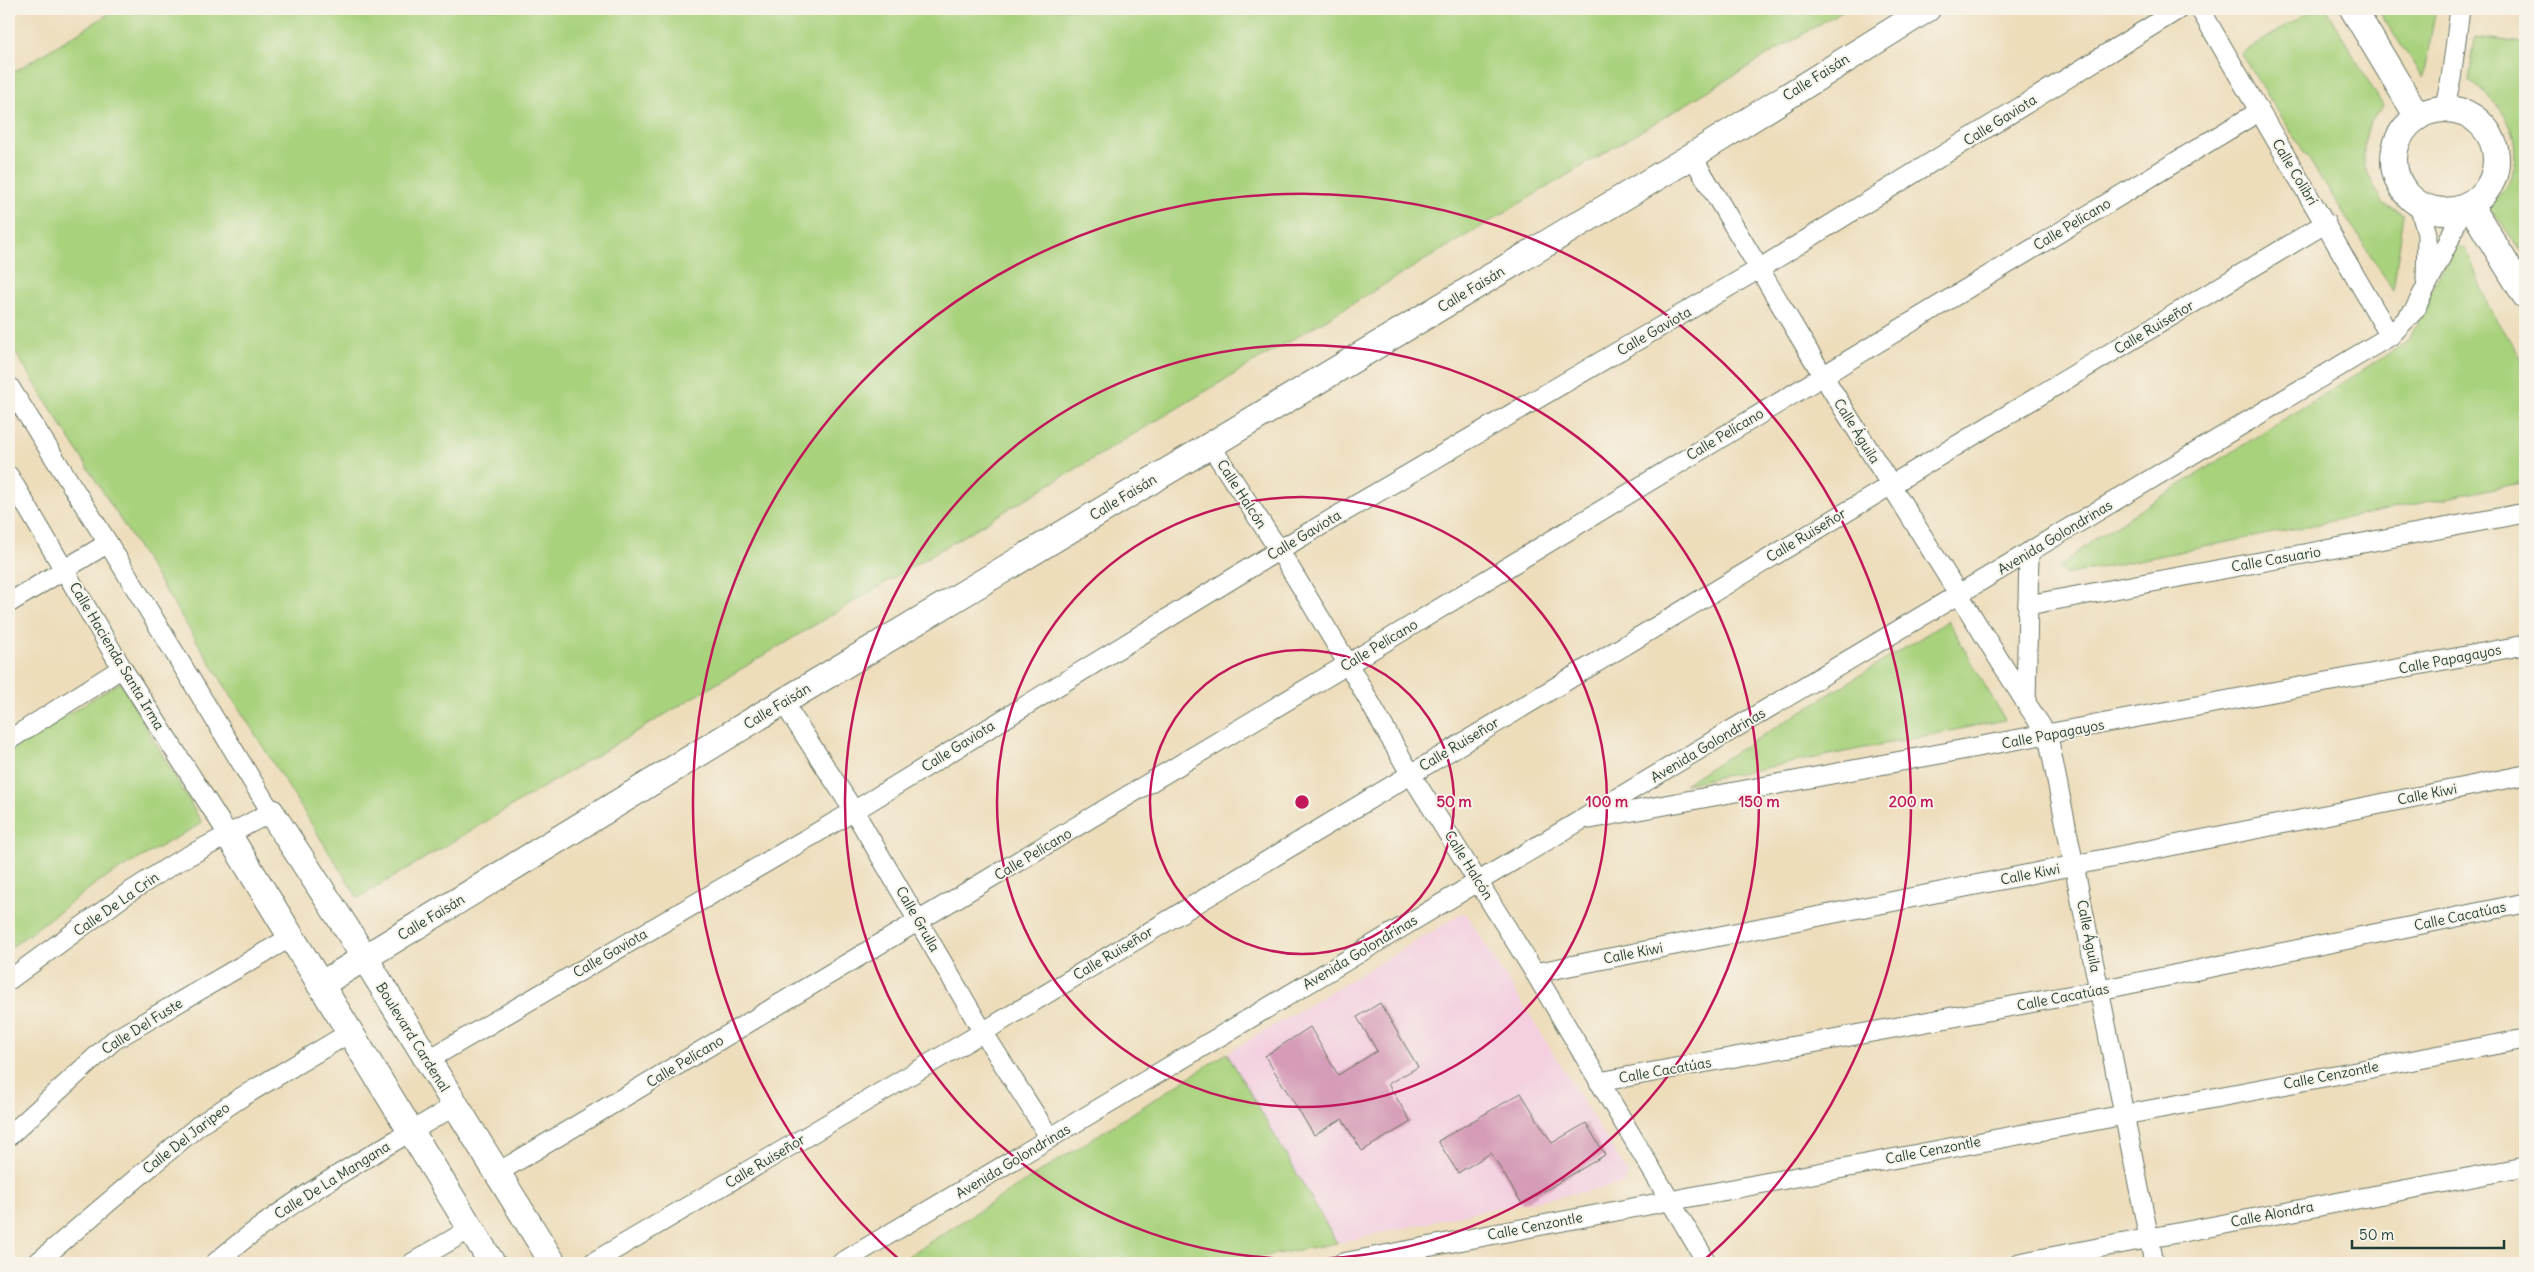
<svg xmlns="http://www.w3.org/2000/svg" width="2534" height="1272" font-family="Delius,sans-serif">
<style>
.built{fill:#f3cfe0}
.green{fill:#a9d27d;stroke:#648858}
.building{fill:#d59bb7}
.lines{fill:none;stroke-linecap:round;stroke-linejoin:round}
.street-casing{stroke:#677563;stroke-width:21}
.secondary-casing{stroke:#677563;stroke-width:28}
.street{stroke:#fff;stroke-width:19}
.secondary{stroke:#fff;stroke-width:26}
.ring{fill:none;stroke:#c2185b;stroke-width:2.5}
.labels{text-anchor:middle;dominant-baseline:central;stroke-width:4;stroke-linejoin:round;paint-order:stroke}
.street-label{font-size:14px;fill:#1f3d34;stroke:#f7f3e8}
.centre{fill:#c2185b;stroke:#f7f3e8;stroke-width:2.5}
.ring-label{font-size:15px;text-anchor:middle;font-weight:bold;fill:#c2185b;stroke:#f7f3e8;stroke-width:4;stroke-linejoin:round;paint-order:stroke}
</style>
<rect width="100%" height="100%" fill="#f7f3e8"/>
<filter id="ink" filterUnits="userSpaceOnUse"><feTurbulence type="fractalNoise" baseFrequency=".02" numOctaves="2"/><feDisplacementMap in="SourceGraphic" scale="10" xChannelSelector="R" yChannelSelector="G"/><feConvolveMatrix kernelMatrix="1 2 1 2 8 2 1 2 1" color-interpolation-filters="sRGB"/></filter>
<filter id="wash" filterUnits="userSpaceOnUse"><feTurbulence type="fractalNoise" baseFrequency=".0096" numOctaves="4" result="noise"/><feDisplacementMap in="SourceGraphic" scale="20" xChannelSelector="R" yChannelSelector="G"/><feGaussianBlur stdDeviation="1.12" result="paint"/><feColorMatrix in="noise" values="0 0 0 0 0 0 0 0 0 0 0 0 0 0 0 0 0 1.4 0 .05"/><feComposite in="paint" operator="in"/></filter>
<g filter="url(#wash)">
<rect width="100%" height="100%" fill="#edddbb"/>
<path class="built" d="M1465 912 1628 1173 1625 1184 1471 1213 1337 1243 1227 1053Z"/>
<g class="green">
<path d="M117 9H1845L358 898 9 342V75Z"/>
<path d="M2313 9H2326L2383 106 2370 121 2364 143V165L2382 203 2404 214 2393 290 2241 54Z"/>
<path d="M2377 9H2436L2423 78Z"/>
<path d="M2475 37 2525 43V257L2490 207C2499 196 2508 185 2513 171 2525 134 2499 100 2469 81Z"/>
<path d="M2456 246 2466 248 2488 305 2525 364V482L2065 575 2059 567 2099 536 2410 340 2426 299Z"/>
<path d="M1948 621 2005 720 1684 784Z"/>
<path d="M120 682 202 823 98 882 9 949V751Z"/>
<path d="M1227 1053 1337 1243 1227 1263H897Z"/>
</g>
<g id="blocks">
<g class="building">
<path d="M1380 1003 1418 1067 1388 1084 1411 1122 1362 1151 1342 1119 1314 1135 1265 1056 1310 1027 1338 1075 1377 1051 1357 1017Z"/>
<path d="M1521 1093 1552 1143 1586 1123 1605 1155 1522 1204 1491 1153 1458 1173 1438 1141Z"/>
</g>
</g>
</g>
<g filter="url(#ink)">
<use href="#blocks" fill-opacity="0" stroke="#677563" stroke-width="1"/>
<g class="lines">
<g class="street-casing">
<g id="street">
<path d="M2200 9 2390 336"/>
<path d="M2444 109 2451 79 2460 9"/>
<path d="M1692 156 1822 374 2026 703"/>
<path d="M2419 205 2427 234 2426 280"/>
<path d="M9 386 108 543 271 812 175 863 128 893 9 980"/>
<path d="M1210 445 1279 550 1348 664 1410 773 1535 973 1707 1263"/>
<path d="M9 476 122 668 228 834"/>
<path d="M2029 552 2026 703 2048 736 2154 1263"/>
<path d="M9 603 108 543"/>
<path d="M2028 605 2525 513"/>
<path d="M783 702 854 811 983 1032 1050 1138"/>
<path d="M9 740 122 668"/>
<path d="M1590 819 2525 645"/>
<path d="M1535 973 2525 775"/>
<path d="M428 1060 854 811 1279 550 1759 269 2179 9"/>
<path d="M1599 1082 2100 990 2525 903"/>
<path d="M9 1136 114 1040 291 937"/>
<path d="M497 1173 1348 664 2258 112"/>
<path d="M37 1263 198 1126 240 1098 349 1033"/>
<path d="M215 1263C288 1200 373 1154 456 1105"/>
<path d="M412 1263 470 1229"/>
<path d="M592 1263 983 1032 2326 223"/>
<path d="M841 1263 2390 336 2414 311 2448 243 2462 208"/>
<path d="M1342 1263 2525 1039"/>
<path d="M2019 1263 2525 1167"/>
</g>
</g>
<g class="secondary-casing">
<g id="secondary">
<path d="M2353 9 2418 117"/>
<circle cx="2445" cy="160" r="51"/>
<path d="M2470 205 2525 295"/>
<path d="M271 812 345 926 553 1263"/>
<path d="M228 834 492 1263"/>
<path d="M320 985 783 702 1692 156 1927 9"/>
</g>
</g>
<use href="#street" class="street"/>
<use href="#secondary" class="secondary"/>
</g>
</g>
<g class="ring">
<circle cx="1302" cy="802" r="152"/>
<circle cx="1302" cy="802" r="305"/>
<circle cx="1302" cy="802" r="457"/>
<path d="M902 1262A609 609 0 1 1 1702 1262"/>
</g>
<g class="labels">
<g class="street-label">
<text transform="translate(1816 77) rotate(-32)">Calle Faisán</text>
<text transform="translate(2000 120) rotate(-32)">Calle Gaviota</text>
<text transform="translate(2295 172) rotate(59)">Calle Colibrí</text>
<text transform="translate(2072 224) rotate(-31)">Calle Pelícano</text>
<text transform="translate(1471 289) rotate(-31)">Calle Faisán</text>
<text transform="translate(2154 327) rotate(-31)">Calle Ruiseñor</text>
<text transform="translate(1654 331) rotate(-30)">Calle Gaviota</text>
<text transform="translate(1857 431) rotate(58)">Calle Águila</text>
<text transform="translate(1725 434) rotate(-31)">Calle Pelícano</text>
<text transform="translate(1242 494) rotate(57)">Calle Halcón</text>
<text transform="translate(1123 497) rotate(-31)">Calle Faisán</text>
<text transform="translate(1304 535) rotate(-31)">Calle Gaviota</text>
<text transform="translate(1806 535) rotate(-31)">Calle Ruiseñor</text>
<text transform="translate(2055 537) rotate(-31)">Avenida Golondrinas</text>
<text transform="translate(2276 559) rotate(-10)">Calle Casuario</text>
<text transform="translate(1379 645) rotate(-31)">Calle Pelícano</text>
<text transform="translate(117 656) rotate(59)">Calle Hacienda Santa Irma</text>
<text transform="translate(2450 659) rotate(-11)">Calle Papagayos</text>
<text transform="translate(777 706) rotate(-31)">Calle Faisán</text>
<text transform="translate(2053 734) rotate(-11)">Calle Papagayos</text>
<text transform="translate(1459 744) rotate(-31)">Calle Ruiseñor</text>
<text transform="translate(1708 745) rotate(-31)">Avenida Golondrinas</text>
<text transform="translate(958 746) rotate(-32)">Calle Gaviota</text>
<text transform="translate(2427 794) rotate(-11)">Calle Kiwi</text>
<text transform="translate(1033 854) rotate(-31)">Calle Pelícano</text>
<text transform="translate(1469 865) rotate(58)">Calle Halcón</text>
<text transform="translate(2030 874) rotate(-11)">Calle Kiwi</text>
<text transform="translate(116 904) rotate(-35)">Calle De La Crin</text>
<text transform="translate(2460 916) rotate(-12)">Calle Cacatúas</text>
<text transform="translate(431 917) rotate(-31)">Calle Faisán</text>
<text transform="translate(918 919) rotate(60)">Calle Grulla</text>
<text transform="translate(2089 936) rotate(79)">Calle Águila</text>
<text transform="translate(1360 952) rotate(-31)">Avenida Golondrinas</text>
<text transform="translate(610 953) rotate(-30)">Calle Gaviota</text>
<text transform="translate(1113 953) rotate(-31)">Calle Ruiseñor</text>
<text transform="translate(1633 953) rotate(-11)">Calle Kiwi</text>
<text transform="translate(2063 997) rotate(-11)">Calle Cacatúas</text>
<text transform="translate(142 1026) rotate(-32)">Calle Del Fuste</text>
<text transform="translate(413 1037) rotate(58)">Boulevard Cardenal</text>
<text transform="translate(685 1061) rotate(-31)">Calle Pelícano</text>
<text transform="translate(1665 1070) rotate(-10)">Calle Cacatúas</text>
<text transform="translate(2331 1075) rotate(-11)">Calle Cenzontle</text>
<text transform="translate(186 1138) rotate(-38)">Calle Del Jaripeo</text>
<text transform="translate(1933 1150) rotate(-11)">Calle Cenzontle</text>
<text transform="translate(765 1161) rotate(-31)">Calle Ruiseñor</text>
<text transform="translate(1013 1161) rotate(-31)">Avenida Golondrinas</text>
<text transform="translate(332 1180) rotate(-32)">Calle De La Mangana</text>
<text transform="translate(2272 1214) rotate(-11)">Calle Alondra</text>
<text transform="translate(1535 1226) rotate(-11)">Calle Cenzontle</text>
</g>
</g>
<circle cx="1302" cy="802" r="8" class="centre"/>
<g class="ring-label">
<text x="1454" y="807">50 m</text>
<text x="1607" y="807">100 m</text>
<text x="1759" y="807">150 m</text>
<text x="1911" y="807">200 m</text>
</g>
<rect width="2534" height="1272" fill="none" stroke="#f7f3e8" stroke-width="30"/>
<path d="M2352 1240v8h152v-8" fill="none" stroke="#1f3d34" stroke-width="2.5"/>
<text x="2359" y="1240" font-size="15" fill="#1f3d34" stroke="#f7f3e8" stroke-width="4" paint-order="stroke">50 m</text>
</svg>
